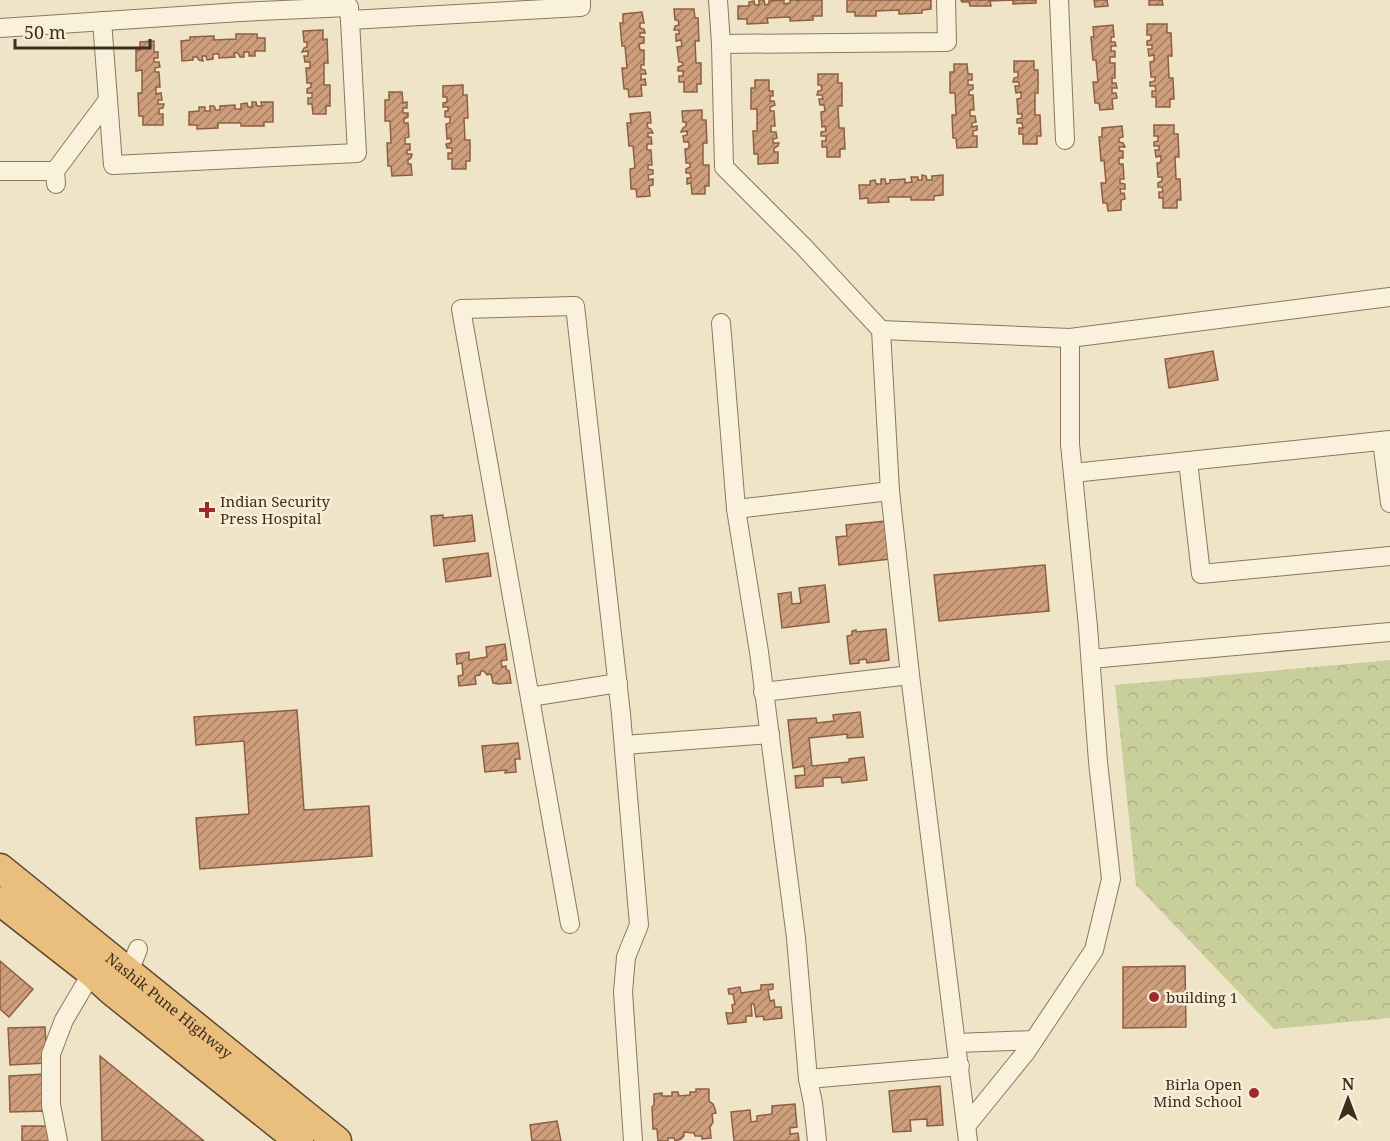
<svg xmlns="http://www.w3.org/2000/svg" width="1390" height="1141" font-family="'Noto Serif',serif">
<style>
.forest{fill:url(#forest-crowns)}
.building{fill:url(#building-hatch);stroke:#8d5f41;stroke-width:1.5}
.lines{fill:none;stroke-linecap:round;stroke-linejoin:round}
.minor-casing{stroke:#8d765c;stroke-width:20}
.trunk-casing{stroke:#5b4430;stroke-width:31}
.minor{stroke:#faf1dc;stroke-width:18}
.trunk{stroke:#eabe7c;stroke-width:28}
.poi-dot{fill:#9e2a2b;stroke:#f7eed8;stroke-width:2}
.labels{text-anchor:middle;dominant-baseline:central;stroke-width:5;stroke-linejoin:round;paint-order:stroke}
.poi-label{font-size:15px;fill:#3d2e20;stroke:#f7eed8;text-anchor:start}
.street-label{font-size:15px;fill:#3d2e20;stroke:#f7eed8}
</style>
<defs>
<pattern id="forest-crowns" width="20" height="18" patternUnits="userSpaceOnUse" patternTransform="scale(1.5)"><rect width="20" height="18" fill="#c9cf9b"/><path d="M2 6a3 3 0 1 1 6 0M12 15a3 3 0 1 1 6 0" fill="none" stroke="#aeb285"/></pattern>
<pattern id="building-hatch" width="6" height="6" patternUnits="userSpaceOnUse" patternTransform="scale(1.5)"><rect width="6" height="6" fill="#cf9f7d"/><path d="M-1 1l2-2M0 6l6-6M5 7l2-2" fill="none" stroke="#a98266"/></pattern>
</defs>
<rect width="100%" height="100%" fill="#f0e4c8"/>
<path class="forest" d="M1390 660V1018L1274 1029 1136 885 1115 685Z"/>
<g class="building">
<path d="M759 0H764L765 5 769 4V1L784 0V4L790 3V0H797V1L801 0H822V16H813V20L790 21V17L767 18 768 23 747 24V19H738V6H749V2L754 1 755 5H759Z"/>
<path d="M847 0H931V9L922 10V13L899 14V10L876 11V16H855V12H847Z"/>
<path d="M961 0H1036V3L1013 4V0L990 1 991 6H970L969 2H962Z"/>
<path d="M1094 0H1107L1108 6 1095 7Z"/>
<path d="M1149 0H1162L1163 5H1149Z"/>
<path d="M674 9H694L695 18H698L699 41H695L696 63H701V84H697V92H684V82H679V76H683V71H678V67L683 65 682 62H679L677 47 682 46 681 40 676 41V34H679V30H674L675 26 679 25 678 20H675Z"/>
<path d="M642 12 644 23H640V28L644 29 645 33H640V37H644V43L639 44 640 50H644V65H641V69L645 70 646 74H641V80L645 79 646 85H641L642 96 629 97 628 89H624L622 68H627L625 46H622L620 23H623V14Z"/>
<path d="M1147 24H1167V33H1171L1172 56H1168L1169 78H1173L1174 99H1170V107H1156V97H1152V91H1156L1155 86H1150V82L1155 81V77H1151L1150 62 1154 61V55L1149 56 1148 49H1152V45H1147V41L1151 40V35H1147Z"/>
<path d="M1113 25 1114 37H1111V42H1115L1116 46H1111V51H1115V57H1110V63H1115V78H1112V83H1116L1117 88H1112V93H1116L1117 98 1112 99 1113 109 1100 110 1099 103H1095L1093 82H1098L1096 60H1093L1091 37H1094L1093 27Z"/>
<path d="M323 30V40L327 39 328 63H324V85H330V106H326V114H313L312 104H308V98H312V93H307V89L311 87V83H307L306 68H310V62H305L304 56H308V51L302 52 304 48 307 47V42H304L303 31Z"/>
<path d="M236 34H257V38H265V51H255V56H249V52H244V57H240L238 53H234L235 57 219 58V54H213V59L207 60 206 56H202L203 61 199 60 197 57H193V60L182 61 181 41 190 40V37L214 36V40L236 39Z"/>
<path d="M154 41V52H158V58H154V62H159L160 67 155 68V72H159L160 87H156V94L161 93 162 100H158V104H164L163 108 159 109V114H163V125H143V116H139L138 93H142V70L136 71V50H140V42Z"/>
<path d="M1014 61H1034V70H1038V93H1035V115H1040L1041 136H1037V144H1023V134H1019V128H1023L1022 123H1017V119L1022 118V114H1018L1017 99 1021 98V92L1016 93 1015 86H1019V82H1013L1014 78 1018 77V72H1014Z"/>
<path d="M954 64H967L968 74H972V80H968V85H973V89L969 91V95H973L974 110H970V116H975L976 122 972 123V127L977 126V130L973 131V136H977V147L957 148 956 138H953L952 115H956L955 93H950V72H954Z"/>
<path d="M818 74H838V83H842V106H838L839 128H844L845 149H840V157H827V147H822V141H826V136H821V132L826 131 825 126 822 127 821 112 825 111 824 105H820L819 99H823L822 95H817L818 91 822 90 821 85H818Z"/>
<path d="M755 80H769V91H773V96H770V101H774L775 105 770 107V111H774L775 126H771V132H776L777 138 773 139V143H779L778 146 774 148V152H778V163L758 164V154H754L753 131H757V109H751V88H755Z"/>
<path d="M463 85V95H467L468 118H464L465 140H470V161H466V169H452V159H448V153H452V148H447L446 144 451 143V138L447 139 446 124 450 123V117H445V111H448V107H443V103L447 102V97H443V86Z"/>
<path d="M389 92H402L403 103 407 102V108H403V113H408V117L404 119V123H408L409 137 405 138V144H410V150H407V154H412L411 158 408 160V164H411L412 175 392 176 391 166H388L387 143H391L390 121H385V100H389Z"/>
<path d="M252 102H256L257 106H262L261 102H273V122H264V126H241V123H218V128L197 129V125H189V112L199 111V107H205V111H210V106H214L216 110H220V106L235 105V109H241V104L247 103 248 107H252Z"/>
<path d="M702 110V120H706L707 143H703V165H709V186H705V194H692L691 183 687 184V178H691L690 173H686V169L690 167V163H686L685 149 689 148V142H684L683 136 687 135V131L681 132 683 128 686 126V122H683L682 111Z"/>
<path d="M650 112 651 123H647L648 128 651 129 653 133H648V137H651L652 144H647V150H651L652 165H648V169L653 170V174L648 175 649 180 653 179V185L649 186 650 196 637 197 636 189H631L630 169 635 168 633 146H629L627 123H631L630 114Z"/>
<path d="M1154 125H1174V134H1178L1179 157H1175L1176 179H1180L1181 200H1177V208H1163V198H1159V192H1163L1162 187H1158V183L1162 181V177H1158L1157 163 1161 162V156L1156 157 1155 150H1159V146H1154V142L1158 141V136H1154Z"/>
<path d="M1122 126 1123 137 1119 138V142L1123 143 1125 147H1119L1120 151H1123V158H1119V164H1123L1124 179H1120V183L1125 184V189H1120L1121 194 1124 193 1125 199 1121 200V210L1108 211 1107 203H1103L1101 183H1106L1104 160 1101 161 1099 137H1102V128Z"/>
<path d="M922 175 926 176 927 180H932V176L943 175V195L934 196V200H911V197H888L889 202 868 203V198L860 199 859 185H870V181L875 180 876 184H881V179H885L886 184 890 183V180L905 179V183L912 182 911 177H918V180H922Z"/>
<path d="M1213 351 1218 380 1169 388 1165 359Z"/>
<path d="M443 515V518L472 515 475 541 434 546 431 516Z"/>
<path d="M886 521 890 559 839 565 836 537 847 536 846 525Z"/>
<path d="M488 553 491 576 446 582 443 559Z"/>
<path d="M1045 565 1049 611 939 621 934 575Z"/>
<path d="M825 585 829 622 782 628 778 594 791 592 792 604 801 603 799 588Z"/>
<path d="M886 629 889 660 867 663 866 659 859 660V663L850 664 847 636 852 635V631L856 630V632Z"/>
<path d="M505 644 507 660 501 661 502 667 506 666V669L509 671 511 683 499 684 493 683 491 674 487 675 484 671H481L480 675 475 676 476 684 459 686 458 676 463 675 462 663 457 664 456 654 469 652V660L487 657 486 647Z"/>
<path d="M297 710 304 810 369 806 372 856 200 869 196 818 249 814 244 741 196 745 194 717Z"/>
<path d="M860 712 863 737 847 738V734L809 738 812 766 849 762V759L864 757 867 780 842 783 841 777 823 778V786L796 788 795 776 805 775 804 766 793 768 788 720 816 718 817 723 834 721 833 715Z"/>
<path d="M518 743 520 759H515L516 772 505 773 506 770 485 772 482 746Z"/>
<path d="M0 961 33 989 9 1017 0 1009Z"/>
<path d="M1185 966 1186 1027 1123 1028V967Z"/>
<path d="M773 984V989L768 990 770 1001 774 1000 775 1007H781L782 1018 764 1020 763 1016 756 1017 754 1004H751L752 1016H746V1022L728 1024 726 1013H733L732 1005 735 1004 733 994H729L728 989 740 987 741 993 761 990V985Z"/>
<path d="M45 1027 47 1063 10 1065 8 1028Z"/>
<path d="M100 1056 204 1141H102Z"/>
<path d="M45 1074 47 1111 10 1112 9 1076Z"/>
<path d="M940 1086 943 1125 927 1126V1119L910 1120 911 1131 893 1132 889 1091Z"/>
<path d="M696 1089H709V1101L713 1104 715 1109 716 1113 712 1114 713 1122 710 1127 711 1138 702 1139V1136H695L694 1133 684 1132V1136L681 1139 675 1141 674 1138H668V1141H658L657 1129H653L652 1107 654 1105V1094L662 1093V1096H672V1092H678L679 1096 690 1095V1092H696Z"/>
<path d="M795 1104 797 1127 790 1128V1134L798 1133 799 1141H734L731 1112 750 1110 751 1122 757 1121V1116L772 1114V1106Z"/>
<path d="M557 1121 561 1141H532L530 1125Z"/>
<rect x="22" y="1126" width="28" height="15"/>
</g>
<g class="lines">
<g class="minor-casing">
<g id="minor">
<path d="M718 0 721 44 724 167 804 247 881 330 890 491 910 675 968 1141"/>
<path d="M1059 0 1065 140"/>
<path d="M349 8 350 20 581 7V0"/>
<path d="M102 21 113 165 357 153 350 20"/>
<path d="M0 28 240 12 349 7"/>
<path d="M721 44 947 42 946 0"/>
<path d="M0 171H55"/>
<path d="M56 184 55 171 108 100"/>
<path d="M721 323 736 509 759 652 796 938 808 1079 813 1103 817 1141"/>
<path d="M881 330 1070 338 1390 297"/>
<path d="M1382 441 1390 503"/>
<path d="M1188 461 1201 574 1390 556"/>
<path d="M1073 473 1390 440"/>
<path d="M736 509 890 491"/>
<path d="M1091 659 1390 632"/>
<path d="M763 692 910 675"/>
<path d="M530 697 618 683"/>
<path d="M624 745 770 734"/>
<path d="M570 924 461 309 575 306 621 714 639 925 626 957 623 992 633 1141"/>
<path d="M123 979 129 972 138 949"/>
<path d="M957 1043 1034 1040"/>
<path d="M808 1079 960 1066"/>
<path d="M966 1126 1026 1052 1094 950 1111 879 1098 762 1088 627 1070 444V338"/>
<path d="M58 1141 51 1105V1054L64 1020 97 964"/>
</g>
</g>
<g class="trunk-casing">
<g id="trunk">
<path id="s1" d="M0 868 337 1141"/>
<path d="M0 901 92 973 113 992 299 1141"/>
</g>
</g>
<use href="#minor" class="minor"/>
<use href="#trunk" class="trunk"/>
</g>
<g class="poi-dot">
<path d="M204 501h6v6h6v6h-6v6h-6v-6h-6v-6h6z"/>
<circle cx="1154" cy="997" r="6"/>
<circle cx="1254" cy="1093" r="6"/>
</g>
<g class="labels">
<g class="poi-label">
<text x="220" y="501">Indian Security<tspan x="220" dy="17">Press Hospital</tspan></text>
<text x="1166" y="997">building 1</text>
<text x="1242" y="1084" text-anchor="end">Birla Open<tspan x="1242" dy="17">Mind School</tspan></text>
</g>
<g class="street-label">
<text stroke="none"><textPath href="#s1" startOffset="218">Nashik Pune Highway</textPath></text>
</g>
</g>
<g transform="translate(1348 1099)" stroke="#f7eed8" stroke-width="4.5" paint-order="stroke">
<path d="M0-4.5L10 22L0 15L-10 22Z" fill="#3d2e20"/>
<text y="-9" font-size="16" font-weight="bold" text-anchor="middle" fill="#3d2e20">N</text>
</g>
<path d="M15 39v9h135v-9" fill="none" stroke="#3d2e20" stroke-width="3"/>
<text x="24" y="39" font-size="18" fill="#3d2e20" stroke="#f7eed8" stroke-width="4.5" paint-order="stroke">50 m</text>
</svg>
